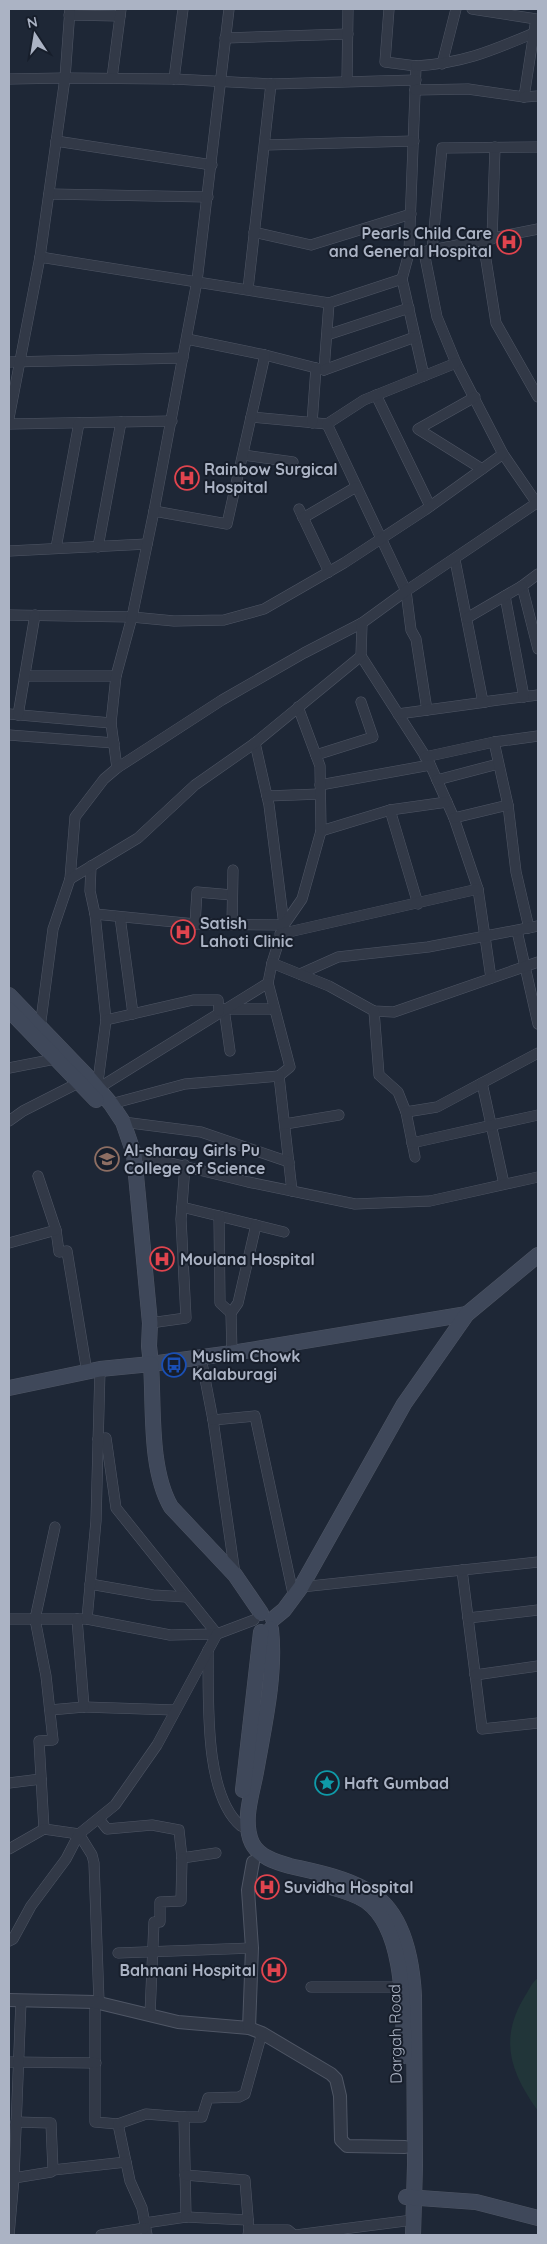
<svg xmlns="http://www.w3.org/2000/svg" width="547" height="2244" font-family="Quicksand,sans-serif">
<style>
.pitch{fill:#213539}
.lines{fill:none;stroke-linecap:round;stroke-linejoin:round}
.minor-casing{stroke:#4f5665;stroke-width:11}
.tertiary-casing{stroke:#4f5665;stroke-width:14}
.secondary-casing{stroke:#4f5665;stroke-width:16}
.minor{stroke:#323947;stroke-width:10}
.tertiary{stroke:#323947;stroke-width:12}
.secondary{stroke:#3f485a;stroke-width:15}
.labels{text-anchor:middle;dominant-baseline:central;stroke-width:4;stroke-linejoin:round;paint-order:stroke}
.poi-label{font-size:16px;font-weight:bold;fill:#abb3c4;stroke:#171e2b;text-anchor:start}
.street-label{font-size:16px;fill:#abb3c4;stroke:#171e2b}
</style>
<rect width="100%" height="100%" fill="#1e2736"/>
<path class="pitch" d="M538 1978V2111C511 2073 498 2040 525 1996 529 1990 532 1982 538 1978Z"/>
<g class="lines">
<g class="minor-casing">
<g id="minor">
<path d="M389 9 385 62 416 66 409 253 402 279 424 376"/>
<path d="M69 15 120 16"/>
<path d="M225 38 348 34"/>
<path d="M442 64 456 9"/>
<path d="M416 66C464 63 491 51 534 33"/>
<path d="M112 78 121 9"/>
<path d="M9 79 65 78 174 79 271 84 416 80"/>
<path d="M174 79 183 9"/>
<path d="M347 81 348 9"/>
<path d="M415 90 468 89 524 97 536 19 472 9"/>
<path d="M524 97 538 96"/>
<path d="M56 141 212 165"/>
<path d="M265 145 414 141"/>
<path d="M49 194 208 197"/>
<path d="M254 232 311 245 411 214"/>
<path d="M492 239 495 147"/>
<path d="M483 241 496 323 538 397"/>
<path d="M432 250 442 148 538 147"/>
<path d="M427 251 538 229"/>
<path d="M409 253 424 252 437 317 456 363 503 454 536 502"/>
<path d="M40 257 329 303 402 279"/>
<path d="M248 289 271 84"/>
<path d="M327 335 409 308"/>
<path d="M265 355 324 370 329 303"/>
<path d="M9 362 183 358"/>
<path d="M324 370 415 337"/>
<path d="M376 395 430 506"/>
<path d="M475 397 418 429 482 469"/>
<path d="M251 417 327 424 364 400 456 363"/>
<path d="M9 418 40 257 65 78 70 9"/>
<path d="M312 423 316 368"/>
<path d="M9 424 172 421"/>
<path d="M327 424 406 591 411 630 416 639 427 710"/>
<path d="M243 455 293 462"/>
<path d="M299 509 329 572"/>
<path d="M154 511 227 524 265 355 187 339"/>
<path d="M303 518 356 487"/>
<path d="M98 547 121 422"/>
<path d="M56 548 79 423"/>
<path d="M9 551 147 544"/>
<path d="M455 560 483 702 538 695"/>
<path d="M538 574 522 586 538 649"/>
<path d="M505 596 524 697"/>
<path d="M9 615 132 617 174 621 224 620 264 609 344 563 425 510 503 454"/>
<path d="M467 618 522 586"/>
<path d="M361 656 429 762 454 818 478 889 491 978"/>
<path d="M25 676H116"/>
<path d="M9 714 111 723"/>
<path d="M398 714 486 702"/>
<path d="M18 715 35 615"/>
<path d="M9 735 114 743"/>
<path d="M255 743 269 805 284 925 272 963"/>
<path d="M316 755 373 737 361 702"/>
<path d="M425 757 494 742"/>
<path d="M117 768 111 723 116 676 132 617 154 511 197 281 229 9"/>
<path d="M437 780 498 764"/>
<path d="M320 785 430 765"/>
<path d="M267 796 320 794"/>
<path d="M508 805 516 872 529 928"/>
<path d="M454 818 508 805 494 742 538 736"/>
<path d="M321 831 390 810"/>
<path d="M91 866 90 891 95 914 106 1020"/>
<path d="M70 879 75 817 104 779 117 768 222 700 304 653 362 623"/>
<path d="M418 904 390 810 447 802"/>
<path d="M95 914 195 924 284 925 302 899 321 831 320 766 298 707"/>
<path d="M120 917 133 1014"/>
<path d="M195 924 197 892 232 895"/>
<path d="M232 925 233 870"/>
<path d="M517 931 538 1024"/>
<path d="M280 934 478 889"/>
<path d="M300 974 338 957 428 947 538 926"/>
<path d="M268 983 272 963 329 986 374 1011 394 1012 538 962"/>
<path d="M374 1011 379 1075 398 1092 406 1112 437 1107 538 1053"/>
<path d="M40 1028 53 929 70 879 138 838 195 785 255 743 361 656 362 623 406 591 538 502"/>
<path d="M230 1051 224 1009H274"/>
<path d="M9 1068 55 1059"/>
<path d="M482 1083 504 1184"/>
<path d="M97 1089 268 983 290 1067 279 1076 292 1191"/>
<path d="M97 1089 106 1020 193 1000H218L219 1011"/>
<path d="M111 1104 185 1084 279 1076"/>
<path d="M406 1112 415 1157"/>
<path d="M9 1121 23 1111 84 1080"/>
<path d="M123 1122 201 1132 289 1162"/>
<path d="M285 1124 339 1115"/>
<path d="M412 1143 538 1115"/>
<path d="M134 1154 248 1182 355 1204 430 1201 538 1177"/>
<path d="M182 1207 284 1232"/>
<path d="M219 1216 220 1303 231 1313"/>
<path d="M56 1230 59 1252 67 1251 87 1372"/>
<path d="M9 1243 56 1230 38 1176"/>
<path d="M150 1323 186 1318 181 1219 185 1165"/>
<path d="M232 1353 231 1313 238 1303 256 1225"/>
<path d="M201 1358 213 1420 235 1574"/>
<path d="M213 1420 255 1416 294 1598"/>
<path d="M98 1439 106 1438 116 1508 217 1634"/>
<path d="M462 1570 482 1729 538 1723"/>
<path d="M90 1584 153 1595 187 1597"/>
<path d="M301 1587 538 1562"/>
<path d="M468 1618 538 1610"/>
<path d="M9 1619H87L170 1635 217 1634"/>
<path d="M87 1619 96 1521 100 1369"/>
<path d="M208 1650C209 1697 203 1794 241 1826"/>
<path d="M475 1675 538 1666"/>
<path d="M84 1707 175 1710"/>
<path d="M50 1710 84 1707 77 1619"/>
<path d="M9 1783 41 1779"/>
<path d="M99 1819 107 1829 152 1825 179 1830 182 1858 216 1853"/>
<path d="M44 1829 39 1741 53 1740 46 1676 35 1619 55 1527"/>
<path d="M9 1849 44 1829 79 1834 92 1855 94 1863 99 2002"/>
<path d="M9 1941 13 1939 31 1906 66 1859 79 1834 115 1805 157 1745 217 1634 254 1620"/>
<path d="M118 1953 252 1948"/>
<path d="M311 1987H401"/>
<path d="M95 2002V2122L118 2124 130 2181 142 2208 147 2235"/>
<path d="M150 2014 154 1922H160V1902L181 1901 182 1858"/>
<path d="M9 2062 96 2063"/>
<path d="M184 2117H202L208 2098 239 2097 245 2094 262 2033"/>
<path d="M118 2124 146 2114 184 2117 186 2217 145 2223"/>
<path d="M53 2170 126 2162"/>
<path d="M185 2175 245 2180 249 2230"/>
<path d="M14 2178 51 2172 53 2170 51 2123 16 2122"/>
<path d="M186 2217 248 2220"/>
<path d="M9 2235 14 2178 21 2001"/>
<path d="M101 2235 145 2228"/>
<path d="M248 2235 249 2230H288L294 2235"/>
<path d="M296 2235 405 2221"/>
</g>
</g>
<g class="tertiary-casing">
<g id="tertiary">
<path d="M9 2000 95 2002 178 2022 249 2028 262 2033 331 2074 336 2079 340 2096 341 2140 347 2146 405 2147"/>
<path d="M249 2028 252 1948 248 1890 253 1862"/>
</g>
</g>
<g class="secondary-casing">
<g id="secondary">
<path d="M9 995 88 1077 111 1104 123 1122 134 1154 150 1323 149 1346 151 1364 232 1353 467 1314"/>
<path d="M9 1010 96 1100"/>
<path d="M9 1388 100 1369 151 1364C154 1407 149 1469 171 1507L235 1575 261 1613"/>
<path d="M273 1619 284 1610 301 1587 404 1404 467 1314 538 1255"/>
<path d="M271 1629C276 1675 264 1726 256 1772 252 1794 242 1821 252 1843 259 1857 276 1862 290 1866 316 1872 343 1877 366 1890 403 1909 412 1959 414 1996L415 2165 413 2235"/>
<path d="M243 1790 261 1632"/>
<path d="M320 1884C336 1889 353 1892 366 1901 406 1929 403 2013 404 2056"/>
<path d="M406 2197 476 2202 538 2218"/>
</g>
</g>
<use href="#minor" class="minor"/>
<use href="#tertiary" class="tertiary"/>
<use href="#secondary" class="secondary"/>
</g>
<defs>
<g id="hospital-ring" transform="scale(1.25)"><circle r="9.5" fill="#171e2b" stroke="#e0444e" stroke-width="1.5"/><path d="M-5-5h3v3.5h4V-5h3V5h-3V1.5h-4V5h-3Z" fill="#e0444e"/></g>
<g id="university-ring" transform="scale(1.25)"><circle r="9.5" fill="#171e2b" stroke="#8d6e63" stroke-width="1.5"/><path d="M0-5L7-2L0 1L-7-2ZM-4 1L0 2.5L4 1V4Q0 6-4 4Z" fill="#8d6e63"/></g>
<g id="bus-ring" transform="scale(1.25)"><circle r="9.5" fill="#171e2b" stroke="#1a4fb4" stroke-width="1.5"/><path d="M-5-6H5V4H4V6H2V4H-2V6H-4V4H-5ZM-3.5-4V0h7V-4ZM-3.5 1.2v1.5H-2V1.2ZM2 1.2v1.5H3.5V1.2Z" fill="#1a4fb4"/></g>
<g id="sight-ring" transform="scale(1.25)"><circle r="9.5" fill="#171e2b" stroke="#0f9aa8" stroke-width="1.5"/><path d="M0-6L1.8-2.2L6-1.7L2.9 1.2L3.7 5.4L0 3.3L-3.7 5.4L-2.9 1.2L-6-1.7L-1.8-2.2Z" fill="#0f9aa8"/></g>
</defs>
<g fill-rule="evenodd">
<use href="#hospital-ring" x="509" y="242"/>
<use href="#hospital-ring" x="187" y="478"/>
<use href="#hospital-ring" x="183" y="932"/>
<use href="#university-ring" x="107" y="1159"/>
<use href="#hospital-ring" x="162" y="1259"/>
<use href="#bus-ring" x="174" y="1365"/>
<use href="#sight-ring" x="327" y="1783"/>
<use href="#hospital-ring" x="267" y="1887"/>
<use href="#hospital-ring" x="274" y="1970"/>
</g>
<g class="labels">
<g class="poi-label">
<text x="492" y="233" text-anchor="end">Pearls Child Care<tspan x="492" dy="18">and General Hospital</tspan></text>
<text x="204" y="469">Rainbow Surgical<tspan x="204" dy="18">Hospital</tspan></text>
<text x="200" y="923">Satish<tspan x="200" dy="18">Lahoti Clinic</tspan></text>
<text x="124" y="1150">Al-sharay Girls Pu<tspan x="124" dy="18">College of Science</tspan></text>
<text x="180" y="1259">Moulana Hospital</text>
<text x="192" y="1356">Muslim Chowk<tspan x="192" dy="18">Kalaburagi</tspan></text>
<text x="344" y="1783">Haft Gumbad</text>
<text x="284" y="1887">Suvidha Hospital</text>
<text x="256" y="1970" text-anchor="end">Bahmani Hospital</text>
</g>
<g class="street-label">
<text transform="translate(395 2034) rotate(-91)">Dargah Road</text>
</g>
</g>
<rect width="547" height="2244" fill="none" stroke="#abb3c4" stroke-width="20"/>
<g transform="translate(35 35) rotate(348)" stroke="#171e2b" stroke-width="4" paint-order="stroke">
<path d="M0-4L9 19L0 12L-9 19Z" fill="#abb3c4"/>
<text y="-8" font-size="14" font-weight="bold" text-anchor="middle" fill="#abb3c4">N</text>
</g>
</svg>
